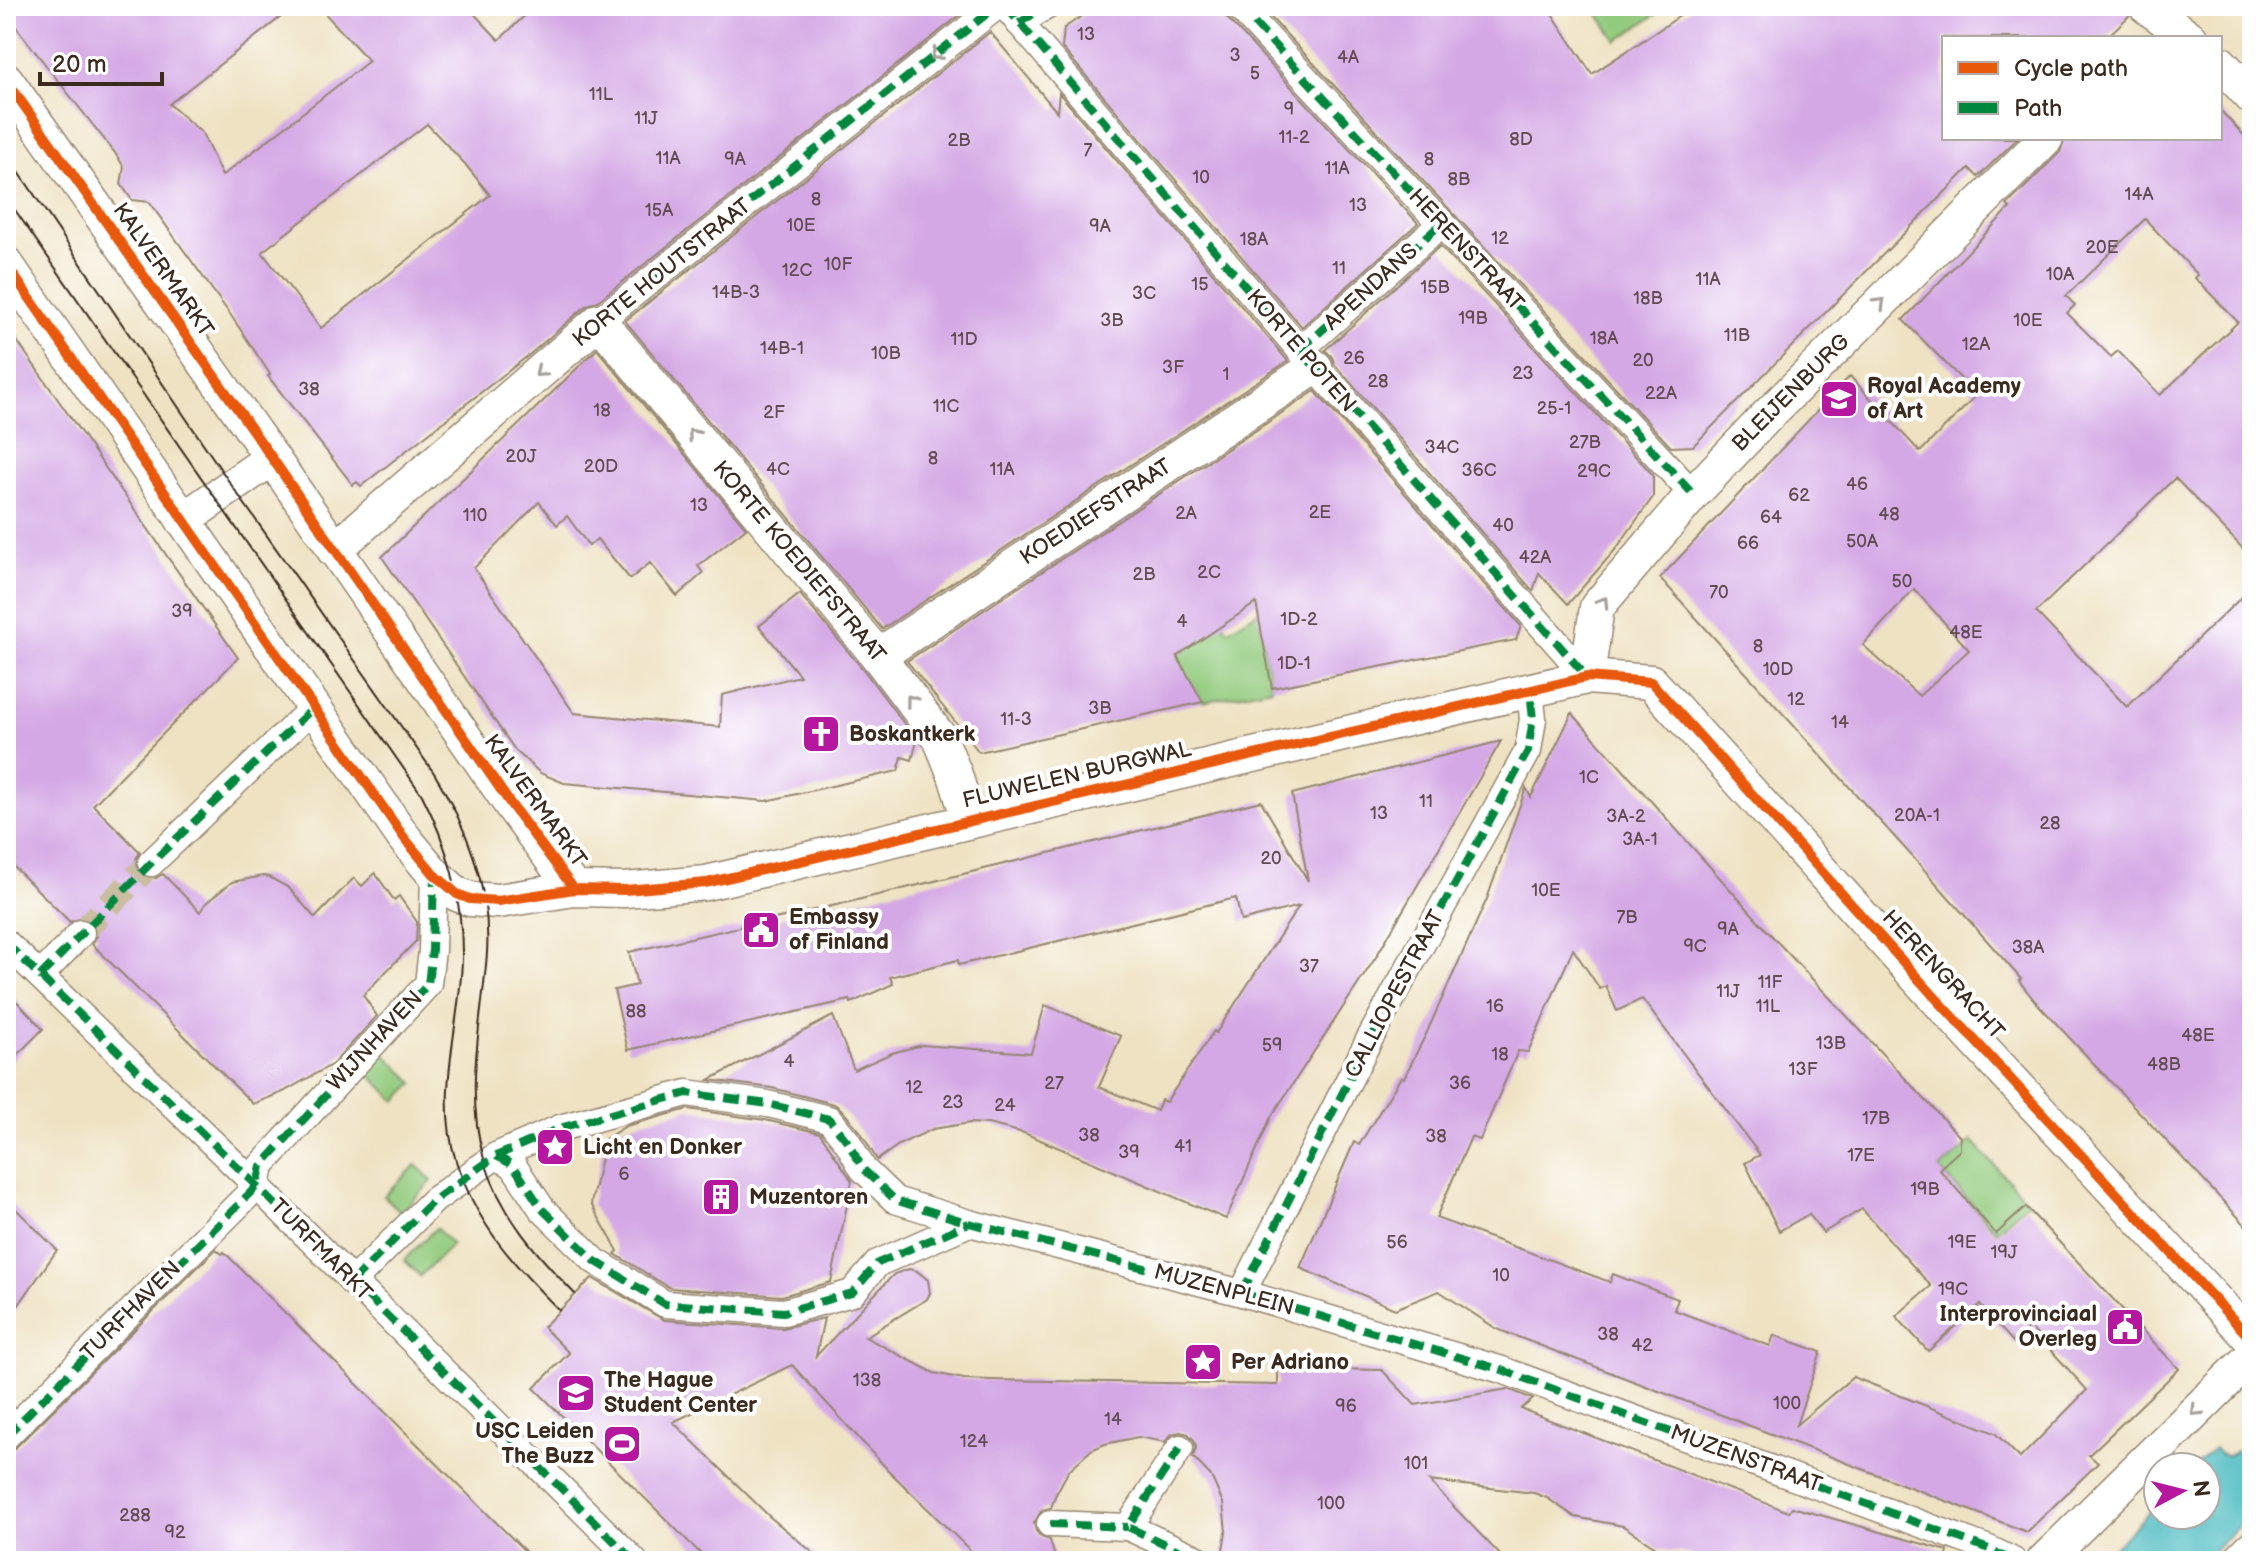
<svg xmlns="http://www.w3.org/2000/svg" width="2258" height="1567" font-family="'Balsamiq Sans',sans-serif">
<style>
.green{fill:#93cb7e;stroke:#677a4e;stroke-width:2}
.water{fill:#4cbbc1;stroke:#447270;stroke-width:2}
.building{fill:#d4a8e5;fill-rule:evenodd}
.lines{fill:none;stroke-linecap:round;stroke-linejoin:round}
.pedestrian-tunnel{stroke:#cbbda2;stroke-width:26;stroke-dasharray:26 13;stroke-linecap:butt}
.pedestrian-casing{stroke:#958670;stroke-width:29}
.minor-casing{stroke:#958670;stroke-width:37}
.pedestrian{stroke:#fff;stroke-width:26}
.minor{stroke:#fff;stroke-width:34}
.tram{stroke:#3b2a1e;stroke-width:2}
.quiet{stroke:#00873e;stroke-width:8;stroke-dasharray:16 8;stroke-linecap:butt}
.cycleway-casing{stroke:#fff;stroke-width:15}
.cycleway{stroke:#e8590c;stroke-width:10}
.oneway{stroke:#a79f9a}
.labels{text-anchor:middle;dominant-baseline:central;stroke-width:8;stroke-linejoin:round;paint-order:stroke}
.number-label{font-size:18px;fill:#614a50}
.street-label{font-size:22px;fill:#3b2a1e;stroke:#fff}
.poi-label{font-size:22px;font-weight:bold;fill:#3b2a1e;stroke:#fff;text-anchor:start}
</style>
<rect width="100%" height="100%" fill="#fff"/>
<filter id="ink" filterUnits="userSpaceOnUse"><feTurbulence type="fractalNoise" baseFrequency=".0125" numOctaves="2"/><feDisplacementMap in="SourceGraphic" scale="16" xChannelSelector="R" yChannelSelector="G"/><feConvolveMatrix kernelMatrix="1 2 1 2 8 2 1 2 1" color-interpolation-filters="sRGB"/></filter>
<filter id="wash" filterUnits="userSpaceOnUse"><feTurbulence type="fractalNoise" baseFrequency=".006" numOctaves="4" result="noise"/><feDisplacementMap in="SourceGraphic" scale="32" xChannelSelector="R" yChannelSelector="G"/><feGaussianBlur stdDeviation="1.8" result="paint"/><feColorMatrix in="noise" values="0 0 0 0 0 0 0 0 0 0 0 0 0 0 0 0 0 1.4 0 .05"/><feComposite in="paint" operator="in"/></filter>
<g filter="url(#wash)">
<rect width="100%" height="100%" fill="#efe2c3"/>
<g class="green">
<path d="M1593 6H1668L1617 41Z"/>
<path d="M1265 607 1260 623 1272 688 1203 702 1166 641 1212 610 1228 630Z"/>
<path d="M381 1050 414 1083 396 1101 363 1068Z"/>
<path d="M1972 1141 2028 1202 1996 1231 1940 1169Z"/>
<path d="M416 1165 432 1181 401 1212 384 1196Z"/>
<path d="M436 1228 452 1245 420 1276 404 1260Z"/>
</g>
<path class="water" d="M2252 1446V1513L2203 1561H2100L2158 1503V1515H2206V1467H2194L2214 1448 2219 1454 2228 1456 2244 1447Z"/>
<g id="blocks">
<g class="building">
<path d="M6 6H295L169 104 202 133 222 176 369 61 318 6H467L499 40 535 6 969 8 598 301 586 306 529 355 361 486 357 482 353 485 268 376 270 374 232 317 149 202 132 200 121 184 124 167 115 153 23 36 6 13ZM427 124 465 164 490 195 321 328 262 252Z"/>
<path d="M1097 6H1222L1226 17 1418 223 1302 327 1062 48 1064 28Z"/>
<path d="M1260 6H1547L1592 74 1695 6H2126L2129 16 2106 38H1944V138H2018L1978 177 1969 168 1693 446 1671 447Z"/>
<path d="M990 32 1057 112 1059 93 1288 361 882 629 625 321Z"/>
<path d="M2220 110 2252 144V558L2175 478 2036 612 2127 707 2252 587V1232L2035 1001 2019 981 2021 979 1920 865 1660 578 1850 376 1920 452 1977 395 1903 320 2010 208 2007 205 2060 152 2065 138H2220ZM2145 219 2198 275 2195 278 2238 322 2160 395 2118 351 2111 357 2067 313 2075 305 2066 296ZM1914 589 1969 650 1919 696 1863 645Z"/>
<path d="M1440 246 1653 475V497L1616 549 1568 604 1539 573 1533 591 1335 365 1332 357 1325 350Z"/>
<path d="M6 325 238 658 93 805 140 852 136 859 139 873 147 878H156L163 874 200 912 206 903 232 882 263 876 269 877 289 888 315 918 354 878 362 886 375 873 394 900 399 896 417 922 416 941 363 995 377 1016 333 1064 283 1092 253 1104 92 944 97 936 93 922 84 917 70 922 6 859Z"/>
<path d="M597 349 746 528 698 566 703 573 677 596 650 563 630 579 597 539 589 546 567 516 557 525 539 502 474 568 574 713 720 727 722 695 800 676 759 626 800 594 862 668 917 741 912 760 902 757 898 771 766 801 564 783 540 773 515 750 382 557Z"/>
<path d="M1315 391 1521 626 1516 640 1272 688 1256 603 1177 656 1203 702 979 752 907 661Z"/>
<path d="M1572 713 1771 935 1960 1137V1150L1939 1169 1996 1234 2026 1207 2179 1369 2089 1455 2098 1463 2027 1532 1497 1329 1439 1291 1395 1309 1300 1268 1354 1142 1359 1145 1401 1077 1404 1078 1427 1032 1487 899 1526 788 1531 797ZM1573 949 1600 989 1606 986 1617 1011 1642 999 1760 1155 1745 1163 1779 1231 1809 1214 1823 1233 1862 1209 1931 1286 1896 1316 1928 1351 1980 1305 2014 1343 2030 1327 2087 1390 2020 1458 1995 1433 1853 1377 1796 1425 1821 1352 1774 1335 1770 1346 1674 1310 1678 1299 1659 1292 1613 1274 1610 1282 1436 1218 1471 1137 1480 1140 1518 1051 1528 1052Z"/>
<path d="M1501 741 1376 957 1271 1117 1226 1219 1024 1133 988 1124 970 1123 933 1129 900 1144 877 1160 860 1131 841 1109 834 1104 772 1088 709 1080 833 1016 854 1070 892 1053 922 1045 1031 1053 1045 1005 1121 1036 1099 1087 1157 1111 1161 1100 1166 1102 1214 1031 1216 1033 1299 906 1241 921 1236 898 959 965 958 960 890 977 893 984 851 1003 850 1000 628 1050 614 990 637 985 629 952 845 903 1261 801 1308 881 1292 794Z"/>
<path d="M6 990 43 1029 6 1066Z"/>
<path d="M688 1109 765 1120 820 1133 852 1181 831 1282 782 1296 670 1288 615 1254 618 1251 591 1204 605 1139 626 1126Z"/>
<path d="M6 1199 57 1250 6 1323Z"/>
<path d="M216 1249 222 1254 224 1252 535 1561H6V1457Z"/>
<path d="M909 1269 917 1271 928 1280 930 1293 927 1299 865 1337 934 1373 964 1379 990 1380 1278 1385V1368L1382 1370 1415 1405 1508 1389 1533 1399 1521 1409 1789 1512 1792 1507 1948 1551 1946 1561H1702L1692 1555 1659 1549 1623 1526 1575 1517 1547 1498 1534 1493 1429 1481 1506 1561H1221L1226 1532 1223 1503 1211 1476 1193 1457 1196 1448 1194 1440 1188 1434 1180 1432 1172 1434 1165 1442 1138 1437 1105 1444 1091 1450 1069 1470 1055 1496 1051 1508 1042 1510 1034 1523 1036 1531 1041 1537 1050 1540 1056 1561H981L888 1470 792 1365 673 1422 770 1517 823 1561H708L534 1388 569 1353 543 1327 592 1278 664 1320 783 1328 824 1318 816 1356 894 1274Z"/>
</g>
</g>
</g>
<g filter="url(#ink)">
<use href="#blocks" fill-opacity="0" stroke="#958670" stroke-width="2"/>
<g class="lines">
<path class="pedestrian-tunnel" d="M81 933 151 863"/>
<g class="pedestrian-casing">
<g id="pedestrian">
<path d="M1005 6 1300 350 1587 677"/>
<path d="M1238 6 1693 494"/>
<path d="M1019 23 1047 6"/>
<path d="M599 321 997 6"/>
<path d="M1300 350 1442 223"/>
<path d="M151 863 313 708"/>
<path d="M6 943 257 1186 634 1561"/>
<path d="M40 976 81 933"/>
<path d="M496 1156 513 1165 542 1209 595 1261 665 1304 784 1312 852 1293 878 1263 969 1223"/>
<path d="M352 1282 434 1200 496 1156 560 1128 687 1093 768 1104 829 1119 847 1141 863 1169 895 1200 969 1223 1242 1293 1502 1370 1989 1549 2013 1561"/>
<path d="M1242 1293 1369 1040 1528 751 1533 719 1530 691"/>
<path d="M6 1436 257 1186 261 1166 428 984 432 950 434 874"/>
<path d="M1180 1448 1128 1527 1202 1561"/>
<path d="M1050 1524 1128 1527"/>
</g>
</g>
<g class="minor-casing">
<g id="minor">
<path d="M2146 6 2190 38"/>
<path d="M2220 63 2252 97"/>
<path d="M6 80 272 458 512 806 574 889"/>
<path d="M6 264 405 839 434 874 457 894 470 899 498 901 574 889 625 890 706 883 1587 677 1651 682 1932 994 2252 1340"/>
<path d="M183 520 272 458"/>
<path d="M334 550 599 321 878 656 940 738 955 775 969 820"/>
<path d="M878 656 1315 367"/>
<path d="M1587 677 1597 607 1693 494 1768 415 2046 138"/>
<path d="M2044 1561 2252 1356"/>
<path d="M2239 1561 2252 1548"/>
</g>
</g>
<use href="#pedestrian" class="pedestrian"/>
<use href="#minor" class="minor"/>
<g class="tram">
<path d="M6 153 232 486 434 773C467 827 491 888 487 953 482 1022 464 1090 484 1159 500 1214 536 1254 575 1294"/>
<path d="M6 197 422 795C449 847 463 902 462 960 460 1026 435 1096 456 1161 477 1225 513 1264 559 1310"/>
</g>
<g class="quiet">
<path d="M1005 6 1300 350 1587 677"/>
<path d="M1238 6 1693 494"/>
<path d="M1019 23 1047 6"/>
<path d="M599 321 997 6"/>
<path d="M1300 350 1442 223"/>
<path d="M6 943 257 1186 634 1561"/>
<path d="M40 976 151 863 313 708"/>
<path d="M496 1156 513 1165 542 1209 595 1261 665 1304 784 1312 852 1293 878 1263 969 1223"/>
<path d="M352 1282 434 1200 496 1156 560 1128 687 1093 768 1104 829 1119 847 1141 863 1169 895 1200 969 1223 1242 1293 1502 1370 1989 1549 2013 1561"/>
<path d="M1242 1293 1369 1040 1528 751 1533 719 1530 691"/>
<path d="M6 1436 257 1186 261 1166 428 984 432 950 434 874"/>
<path d="M1180 1448 1128 1527 1202 1561"/>
<path d="M1050 1524 1128 1527"/>
</g>
<g class="cycleway-casing">
<g id="cycleway">
<path d="M6 80 272 458 512 806 574 889"/>
<path d="M6 264 405 839 434 874 457 894 470 899 498 901 574 889 625 890 706 883 1587 677 1651 682 1932 994 2252 1340"/>
</g>
</g>
<use href="#cycleway" class="cycleway"/>
</g>
<defs><path id="oneway-chevron" d="M-2-3.5L2.5 0L-2 3.5" fill="none" stroke-width="1.6" stroke-linecap="round" stroke-linejoin="round" transform="scale(2)"/></defs>
<g class="oneway">
<use href="#oneway-chevron" transform="translate(936 55) rotate(142)"/>
<use href="#oneway-chevron" transform="translate(1880 303) rotate(-45)"/>
<use href="#oneway-chevron" transform="translate(540 372) rotate(139)"/>
<use href="#oneway-chevron" transform="translate(693 434) rotate(-130)"/>
<use href="#oneway-chevron" transform="translate(1603 602) rotate(-57)"/>
<use href="#oneway-chevron" transform="translate(911 700) rotate(-127)"/>
<use href="#oneway-chevron" transform="translate(2196 1411) rotate(135)"/>
</g>
</g>
<defs>
<g id="university-square" transform="scale(2)"><rect x="-9" y="-9" width="18" height="18" rx="4" fill="#b5179e" stroke="#fff"/><path d="M0-5L7-2L0 1L-7-2ZM-4 1L0 2.5L4 1V4Q0 6-4 4Z" fill="#fff"/></g>
<g id="church-square" transform="scale(2)"><rect x="-9" y="-9" width="18" height="18" rx="4" fill="#b5179e" stroke="#fff"/><path d="M-1.2-6h2.4v3.5h3.3v2.4h-3.3V6h-2.4V-.1h-3.3v-2.4h3.3Z" fill="#fff"/></g>
<g id="civic-square" transform="scale(2)"><rect x="-9" y="-9" width="18" height="18" rx="4" fill="#b5179e" stroke="#fff"/><path d="M-.6-6.5H3V-4.5H.6V-3L4-1V1h2V6H-6V1h2V-1L-.6-3ZM-1.2 2.5V6h2.4V2.5Z" fill="#fff"/></g>
<g id="sight-square" transform="scale(2)"><rect x="-9" y="-9" width="18" height="18" rx="4" fill="#b5179e" stroke="#fff"/><path d="M0-6L1.8-2.2L6-1.7L2.9 1.2L3.7 5.4L0 3.3L-3.7 5.4L-2.9 1.2L-6-1.7L-1.8-2.2Z" fill="#fff"/></g>
<g id="building-square" transform="scale(2)"><rect x="-9" y="-9" width="18" height="18" rx="4" fill="#b5179e" stroke="#fff"/><path d="M-4-6H4V6H1V3H-1V6H-4ZM-2.5-4.3h1.7v1.8h-1.7ZM.8-4.3h1.7v1.8H.8ZM-2.5-1h1.7V.8h-1.7ZM.8-1h1.7V.8H.8Z" fill="#fff"/></g>
<g id="stadium-square" transform="scale(2)"><rect x="-9" y="-9" width="18" height="18" rx="4" fill="#b5179e" stroke="#fff"/><path d="M0-5a6.5 5 0 1 0 0 10a6.5 5 0 1 0 0-10ZM-3.5-1.8h7v3.6h-7Z" fill="#fff"/></g>
</defs>
<g fill-rule="evenodd">
<use href="#university-square" x="1839" y="399"/>
<use href="#church-square" x="821" y="734"/>
<use href="#civic-square" x="761" y="930"/>
<use href="#sight-square" x="555" y="1147"/>
<use href="#building-square" x="721" y="1197"/>
<use href="#civic-square" x="2125" y="1327"/>
<use href="#sight-square" x="1203" y="1362"/>
<use href="#university-square" x="576" y="1393"/>
<use href="#stadium-square" x="622" y="1444"/>
</g>
<g class="labels">
<g class="number-label">
<text x="1086" y="34">13</text>
<text x="1235" y="55">3</text>
<text x="1348" y="57">4A</text>
<text x="1255" y="73">5</text>
<text x="601" y="94">11L</text>
<text x="1289" y="109">9</text>
<text x="646" y="118">11J</text>
<text x="1294" y="137">11-2</text>
<text x="1521" y="139">8D</text>
<text x="959" y="140">2B</text>
<text x="1088" y="150">7</text>
<text x="668" y="158">11A</text>
<text x="735" y="159">9A</text>
<text x="1429" y="159">8</text>
<text x="1337" y="168">11A</text>
<text x="1201" y="177">10</text>
<text x="1459" y="179">8B</text>
<text x="2139" y="194">14A</text>
<text x="816" y="199">8</text>
<text x="1358" y="205">13</text>
<text x="659" y="210">15A</text>
<text x="801" y="225">10E</text>
<text x="1100" y="226">9A</text>
<text x="1500" y="238">12</text>
<text x="1254" y="239">18A</text>
<text x="2102" y="247">20E</text>
<text x="838" y="264">10F</text>
<text x="1339" y="268">11</text>
<text x="797" y="270">12C</text>
<text x="2060" y="274">10A</text>
<text x="1708" y="279">11A</text>
<text x="1200" y="284">15</text>
<text x="1435" y="287">15B</text>
<text x="736" y="292">14B-3</text>
<text x="1144" y="293">3C</text>
<text x="1648" y="298">18B</text>
<text x="1473" y="318">19B</text>
<text x="1112" y="320">3B</text>
<text x="2028" y="320">10E</text>
<text x="1737" y="335">11B</text>
<text x="1604" y="338">18A</text>
<text x="964" y="339">11D</text>
<text x="1976" y="344">12A</text>
<text x="782" y="348">14B-1</text>
<text x="886" y="353">10B</text>
<text x="1354" y="358">26</text>
<text x="1643" y="360">20</text>
<text x="1173" y="367">3F</text>
<text x="1523" y="373">23</text>
<text x="1226" y="374">1</text>
<text x="1378" y="381">28</text>
<text x="309" y="389">38</text>
<text x="1661" y="393">22A</text>
<text x="946" y="406">11C</text>
<text x="1554" y="408">25-1</text>
<text x="602" y="410">18</text>
<text x="774" y="412">2F</text>
<text x="1585" y="442">27B</text>
<text x="1442" y="447">34C</text>
<text x="521" y="456">20J</text>
<text x="933" y="458">8</text>
<text x="601" y="466">20D</text>
<text x="778" y="469">4C</text>
<text x="1002" y="469">11A</text>
<text x="1479" y="470">36C</text>
<text x="1594" y="471">29C</text>
<text x="1857" y="484">46</text>
<text x="1799" y="495">62</text>
<text x="699" y="505">13</text>
<text x="1320" y="512">2E</text>
<text x="1186" y="513">2A</text>
<text x="1889" y="514">48</text>
<text x="475" y="515">110</text>
<text x="1771" y="517">64</text>
<text x="1503" y="525">40</text>
<text x="1862" y="541">50A</text>
<text x="1748" y="543">66</text>
<text x="1535" y="557">42A</text>
<text x="1209" y="572">2C</text>
<text x="1144" y="574">2B</text>
<text x="1902" y="581">50</text>
<text x="1719" y="592">70</text>
<text x="182" y="611">39</text>
<text x="1299" y="619">1D-2</text>
<text x="1182" y="621">4</text>
<text x="1966" y="632">48E</text>
<text x="1758" y="646">8</text>
<text x="1294" y="663">1D-1</text>
<text x="1778" y="669">10D</text>
<text x="1796" y="699">12</text>
<text x="1100" y="708">3B</text>
<text x="1016" y="719">11-3</text>
<text x="1840" y="722">14</text>
<text x="1589" y="777">1C</text>
<text x="1426" y="801">11</text>
<text x="1379" y="813">13</text>
<text x="1917" y="815">20A-1</text>
<text x="1626" y="816">3A-2</text>
<text x="2050" y="823">28</text>
<text x="1640" y="839">3A-1</text>
<text x="1271" y="858">20</text>
<text x="1546" y="890">10E</text>
<text x="1627" y="917">7B</text>
<text x="1728" y="929">9A</text>
<text x="1695" y="946">9C</text>
<text x="2028" y="947">38A</text>
<text x="1309" y="966">37</text>
<text x="1770" y="982">11F</text>
<text x="1728" y="991">11J</text>
<text x="1495" y="1006">16</text>
<text x="1768" y="1006">11L</text>
<text x="636" y="1011">88</text>
<text x="2198" y="1035">48E</text>
<text x="1831" y="1043">13B</text>
<text x="1272" y="1045">59</text>
<text x="1500" y="1054">18</text>
<text x="789" y="1061">4</text>
<text x="2164" y="1064">48B</text>
<text x="1803" y="1069">13F</text>
<text x="1054" y="1083">27</text>
<text x="1460" y="1083">36</text>
<text x="914" y="1087">12</text>
<text x="953" y="1102">23</text>
<text x="1005" y="1105">24</text>
<text x="1876" y="1118">17B</text>
<text x="1089" y="1135">38</text>
<text x="1436" y="1136">38</text>
<text x="1183" y="1146">41</text>
<text x="1129" y="1152">39</text>
<text x="1861" y="1155">17E</text>
<text x="624" y="1174">6</text>
<text x="1925" y="1189">19B</text>
<text x="1397" y="1242">56</text>
<text x="1962" y="1242">19E</text>
<text x="2004" y="1252">19J</text>
<text x="1501" y="1275">10</text>
<text x="1953" y="1289">19C</text>
<text x="1608" y="1334">38</text>
<text x="1642" y="1345">42</text>
<text x="867" y="1380">138</text>
<text x="1787" y="1403">100</text>
<text x="1346" y="1406">96</text>
<text x="1113" y="1419">14</text>
<text x="974" y="1441">124</text>
<text x="1416" y="1463">101</text>
<text x="1331" y="1503">100</text>
<text x="135" y="1515">288</text>
<text x="175" y="1532">92</text>
</g>
<g class="street-label">
<text transform="translate(1466 250) rotate(47)">HERENSTRAAT</text>
<text transform="translate(163 270) rotate(55)">KALVERMARKT</text>
<text transform="translate(662 273) rotate(-39)">KORTE HOUTSTRAAT</text>
<text transform="translate(1371 287) rotate(-42)">APENDANS</text>
<text transform="translate(1301 351) rotate(49)">KORTE POTEN</text>
<text transform="translate(1791 393) rotate(-45)">BLEIJENBURG</text>
<text transform="translate(1096 512) rotate(-33)">KOEDIEFSTRAAT</text>
<text transform="translate(799 562) rotate(50)">KORTE KOEDIEFSTRAAT</text>
<text transform="translate(1077 775) rotate(-13)">FLUWELEN BURGWAL</text>
<text transform="translate(535 801) rotate(54)">KALVERMARKT</text>
<text transform="translate(1943 975) rotate(47)">HERENGRACHT</text>
<text transform="translate(1395 994) rotate(-62)">CALLIOPESTRAAT</text>
<text transform="translate(375 1041) rotate(-47)">WIJNHAVEN</text>
<text transform="translate(321 1250) rotate(45)">TURFMARKT</text>
<text transform="translate(1224 1290) rotate(15)">MUZENPLEIN</text>
<text transform="translate(131 1311) rotate(-45)">TURFHAVEN</text>
<text transform="translate(1746 1459) rotate(20)">MUZENSTRAAT</text>
</g>
<g class="poi-label">
<text x="1867" y="386">Royal Academy<tspan x="1867" dy="25">of Art</tspan></text>
<text x="849" y="734">Boskantkerk</text>
<text x="789" y="917">Embassy<tspan x="789" dy="25">of Finland</tspan></text>
<text x="583" y="1147">Licht en Donker</text>
<text x="749" y="1197">Muzentoren</text>
<text x="2097" y="1314" text-anchor="end">Interprovinciaal<tspan x="2097" dy="25">Overleg</tspan></text>
<text x="1231" y="1362">Per Adriano</text>
<text x="604" y="1380">The Hague<tspan x="604" dy="25">Student Center</tspan></text>
<text x="594" y="1431" text-anchor="end">USC Leiden<tspan x="594" dy="25">The Buzz</tspan></text>
</g>
</g>
<rect width="2258" height="1567" fill="none" stroke="#fff" stroke-width="32"/>
<rect x="1942" y="36" width="280" height="104" fill="#ffffff" stroke="#b1aaa5" stroke-width="2"/>
<rect x="1958" y="62" width="40" height="12" fill="#e8590c" stroke="#b1aaa5" stroke-width="2"/>
<text x="2014" y="76" font-size="24" fill="#3b2a1e">Cycle path</text>
<rect x="1958" y="102" width="40" height="12" fill="#00873e" stroke="#b1aaa5" stroke-width="2"/>
<text x="2014" y="116" font-size="24" fill="#3b2a1e">Path</text>
<g transform="translate(2182 1491) rotate(83)"><circle r="38" fill="#ffffff" stroke="#b1aaa5" stroke-width="2"/>
<path d="M0-6L14 30L0 20L-14 30Z" fill="#b5179e"/>
<text y="-12" font-size="22" font-weight="bold" text-anchor="middle" fill="#3b2a1e">N</text>
</g>
<path d="M40 72v12h122v-12" fill="none" stroke="#3b2a1e" stroke-width="4"/>
<text x="52" y="72" font-size="24" fill="#3b2a1e" stroke="#ffffff" stroke-width="6" paint-order="stroke">20 m</text>
</svg>
